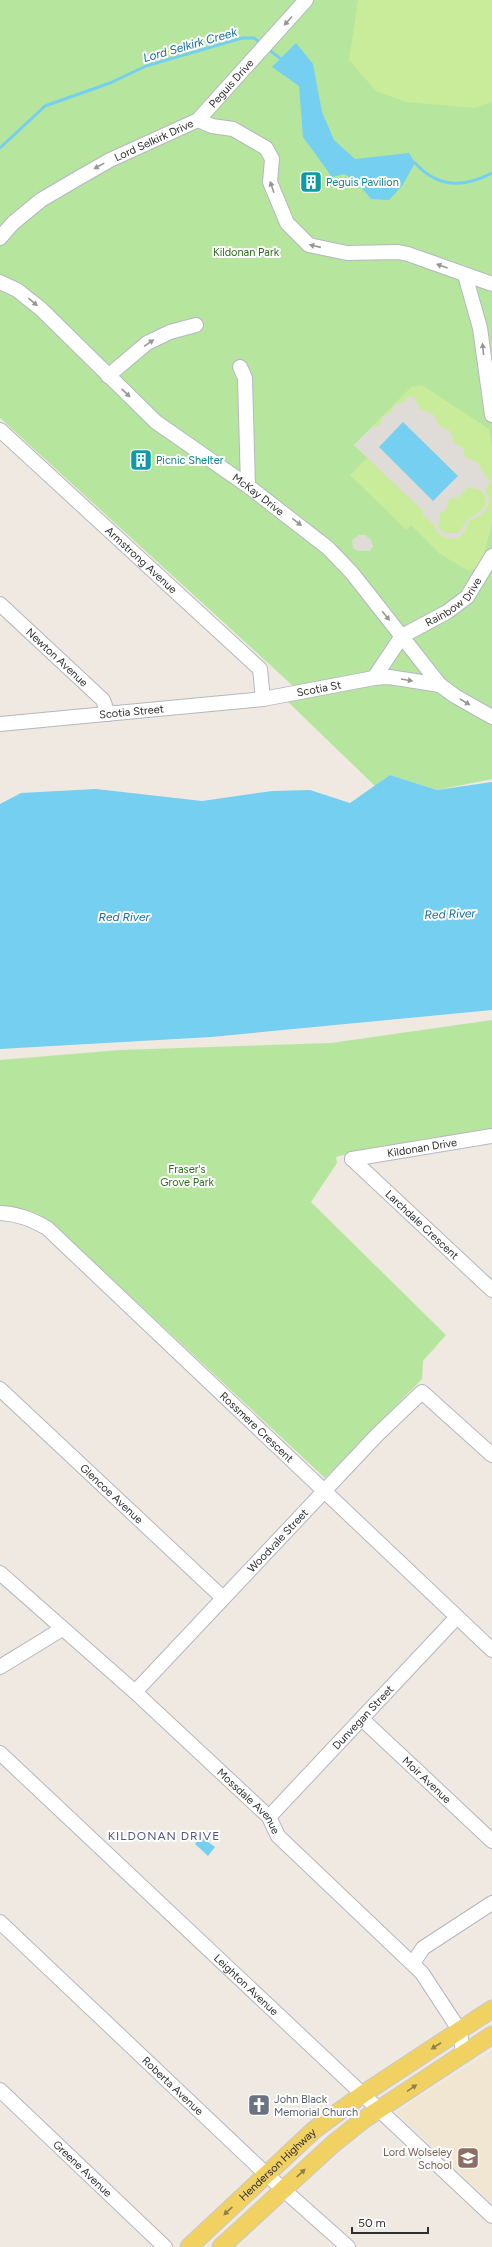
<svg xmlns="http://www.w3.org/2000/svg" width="492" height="2247" font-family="Figtree,sans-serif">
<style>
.education{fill:#f0e6d1}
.green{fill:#b6e59e}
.pitch{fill:#c9ec9a}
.plaza{fill:#dfdcd8;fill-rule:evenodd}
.water{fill:#75cff0}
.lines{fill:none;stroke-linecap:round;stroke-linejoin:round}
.stream{stroke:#75cff0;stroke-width:3}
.minor-casing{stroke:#b4b7c1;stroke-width:16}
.major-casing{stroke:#c9c9c9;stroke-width:19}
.minor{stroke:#fff;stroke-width:14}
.major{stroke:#f2d163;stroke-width:17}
.oneway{fill:#969696}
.oneway2{fill:#908048}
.labels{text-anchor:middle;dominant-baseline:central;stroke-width:4;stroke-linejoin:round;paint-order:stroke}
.street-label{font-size:11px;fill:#2e2e2e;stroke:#fff}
.culture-label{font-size:11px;fill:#0d838f;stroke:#fff;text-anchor:start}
.park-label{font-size:11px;fill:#2c6e1b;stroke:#fff}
.worship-label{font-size:11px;fill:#5b616d;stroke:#fff;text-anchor:start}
.education-label{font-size:11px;fill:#785e54;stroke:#fff;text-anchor:end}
.water-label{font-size:12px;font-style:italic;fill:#0d6fa3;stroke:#fff}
.neighbourhood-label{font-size:12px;letter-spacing:1px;fill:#4d5680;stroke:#fff}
</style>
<rect width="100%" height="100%" fill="#efe9e1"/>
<path class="education" d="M492 2051V2203L396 2112Z"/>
<g class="green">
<path d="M0 0H492V779L437 790 390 775 375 786 287 701 303 695 0 418Z"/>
<path d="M492 1020V1130L354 1152 336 1157 337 1163 311 1202 446 1335 423 1361 422 1379 325 1478 52 1223 32 1212 0 1205V1060L120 1050 331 1043Z"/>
</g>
<g class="pitch">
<path d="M358 0H492V102L475 108 406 102 376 91 349 60Z"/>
<path d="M422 385 489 429 492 447V524L481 565 469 571 440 554 411 525 406 530 350 475 367 458 354 445 411 387Z"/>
</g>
<g class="plaza">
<path d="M408 396 414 397 421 410 433 414 439 425 450 431 454 443 463 448 465 457 478 463 484 474 490 480 489 485 485 489 489 500 487 508 481 515 470 520 463 534 457 538 448 539 437 533 434 525 422 514 424 512 354 445 371 428 380 425 382 417 391 412 395 404 403 403ZM468 487 481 490 485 497V506L479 512 468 519 458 533H444L438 527 440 514 447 508V503L451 498 459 497Z"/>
<path d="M359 535H365L371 540 373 546 370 551H359L353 548 352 540Z"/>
</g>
<g class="water">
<path d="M296 43 313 64 322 112 334 140 355 159 409 153 415 163 402 186 389 200 371 199 355 180 344 174 332 177 303 137 299 86 272 67Z"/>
<path d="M403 422 458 476 433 501 379 447Z"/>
<path d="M390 775 437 790 492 782V1010L211 1037 0 1049V804L21 793 96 789 202 801 272 791 310 790 350 803Z"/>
<path d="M201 1837 215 1847 208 1856 195 1844Z"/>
</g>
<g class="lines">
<g class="stream">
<path d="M268 49 281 59"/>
<path d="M0 148 45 106 110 83 146 66 242 38H254L262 44"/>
<path d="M412 163H415C438 188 463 188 492 173"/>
</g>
<g class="minor-casing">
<g id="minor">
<path d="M198 120 212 126 233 129 266 148 272 159 270 182 287 223 309 245 347 253 398 252 408 254 492 284"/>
<path id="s1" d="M0 238 13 223 41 200 75 180 110 160 198 120 306 0"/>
<path d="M465 275 480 328 492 415"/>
<path id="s2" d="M0 282 17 290 41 309 156 422 248 486 328 548 352 573 440 685 455 696 492 717"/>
<path d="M240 367 245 378 248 486"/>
<path d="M108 376 147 343 170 332 196 325"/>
<path id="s3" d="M0 430 260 669 263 699"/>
<path id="s4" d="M0 604 103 700 108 714"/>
<path id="s5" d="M374 678 402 636 447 612 467 597 492 556"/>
<path id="s6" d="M0 724 263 699 374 678 389 677 440 685"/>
<path id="s7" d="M352 1159 492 1290"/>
<path id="s8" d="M352 1159 492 1136"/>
<path id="s9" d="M0 1213C18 1214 31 1219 47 1228L492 1650"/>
<path id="s10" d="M0 1389 223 1598"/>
<path id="s11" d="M0 1573 135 1692 269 1817 278 1836 422 1973 460 2031 463 2054"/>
<path d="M0 1667 62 1629"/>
<path id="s12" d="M135 1692 377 1435 422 1392 492 1455"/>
<path id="s13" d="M362 1719 492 1841"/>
<path id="s14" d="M0 1753 492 2216"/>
<path id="s15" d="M269 1817 457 1617"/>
<path id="s16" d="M0 1922 267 2175 348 2247"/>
<path d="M413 1963 423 1948 492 1903"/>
<path id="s17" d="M0 2090 165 2247"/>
</g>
</g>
<g class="major-casing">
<g id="major">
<path id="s18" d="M189 2247 314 2130 363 2094 492 2009"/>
<path d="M221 2247 333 2144 363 2120 492 2035"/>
</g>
</g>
<use href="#minor" class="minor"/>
<use href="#major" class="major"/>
</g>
<defs><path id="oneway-solid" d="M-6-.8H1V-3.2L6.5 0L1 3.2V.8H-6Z"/></defs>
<g class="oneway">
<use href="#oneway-solid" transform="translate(288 21) rotate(132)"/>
<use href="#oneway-solid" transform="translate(99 166) rotate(151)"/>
<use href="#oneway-solid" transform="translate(272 187) rotate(-109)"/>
<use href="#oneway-solid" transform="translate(315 246) rotate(-167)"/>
<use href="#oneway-solid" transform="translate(442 266) rotate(-160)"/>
<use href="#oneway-solid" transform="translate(33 302) rotate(40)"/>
<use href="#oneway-solid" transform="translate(149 343) rotate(-34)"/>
<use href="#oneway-solid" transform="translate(483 349) rotate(-96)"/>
<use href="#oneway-solid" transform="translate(126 393) rotate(44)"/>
<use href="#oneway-solid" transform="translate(297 522) rotate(37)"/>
<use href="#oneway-solid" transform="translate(386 616) rotate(51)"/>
<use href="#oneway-solid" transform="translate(407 680) rotate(10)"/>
<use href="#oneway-solid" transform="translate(465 702) rotate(31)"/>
</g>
<g class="oneway2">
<use href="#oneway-solid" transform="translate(436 2046) rotate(147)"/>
<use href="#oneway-solid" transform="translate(412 2088) rotate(-34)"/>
<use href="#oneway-solid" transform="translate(301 2173) rotate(-43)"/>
<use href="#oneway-solid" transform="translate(228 2211) rotate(137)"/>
</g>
<defs>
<g id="building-square" transform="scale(1.15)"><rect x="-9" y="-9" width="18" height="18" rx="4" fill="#0f9aa8" stroke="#fff"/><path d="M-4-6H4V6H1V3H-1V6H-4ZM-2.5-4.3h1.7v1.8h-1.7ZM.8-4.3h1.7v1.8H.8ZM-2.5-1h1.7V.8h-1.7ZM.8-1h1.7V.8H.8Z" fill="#fff"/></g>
<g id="church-square" transform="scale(1.15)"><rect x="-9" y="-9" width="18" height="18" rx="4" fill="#6b7280" stroke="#fff"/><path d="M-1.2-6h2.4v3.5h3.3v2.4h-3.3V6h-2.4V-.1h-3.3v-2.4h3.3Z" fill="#fff"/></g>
<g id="school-square" transform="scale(1.15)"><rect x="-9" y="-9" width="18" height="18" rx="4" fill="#8d6e63" stroke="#fff"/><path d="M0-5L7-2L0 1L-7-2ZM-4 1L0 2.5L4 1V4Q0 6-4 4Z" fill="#fff"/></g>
</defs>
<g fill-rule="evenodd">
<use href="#building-square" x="311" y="182"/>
<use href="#building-square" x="141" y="460"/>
<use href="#church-square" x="259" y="2105"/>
<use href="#school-square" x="468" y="2158"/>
</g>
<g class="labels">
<g class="street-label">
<text stroke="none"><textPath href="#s1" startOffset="282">Peguis Drive</textPath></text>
<text stroke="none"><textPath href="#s1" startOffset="184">Lord Selkirk Drive</textPath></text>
<text stroke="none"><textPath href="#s2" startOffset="336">McKay Drive</textPath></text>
<text stroke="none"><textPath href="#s3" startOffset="192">Armstrong Avenue</textPath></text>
<text stroke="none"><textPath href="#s5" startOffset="113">Rainbow Drive</textPath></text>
<text stroke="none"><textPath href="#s4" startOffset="78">Newton Avenue</textPath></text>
<text stroke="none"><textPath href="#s6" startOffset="321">Scotia St</textPath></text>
<text stroke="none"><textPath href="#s6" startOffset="132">Scotia Street</textPath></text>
<text stroke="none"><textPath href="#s8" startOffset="71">Kildonan Drive</textPath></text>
<text stroke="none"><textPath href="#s7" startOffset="96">Larchdale Crescent</textPath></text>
<text stroke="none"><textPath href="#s9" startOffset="339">Rossmere Crescent</textPath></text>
<text stroke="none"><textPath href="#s10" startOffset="153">Glencoe Avenue</textPath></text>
<text stroke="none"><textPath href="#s12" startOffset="208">Woodvale Street</textPath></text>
<text stroke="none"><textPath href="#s15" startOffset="137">Dunvegan Street</textPath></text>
<text stroke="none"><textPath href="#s13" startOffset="89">Moir Avenue</textPath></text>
<text stroke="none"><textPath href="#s11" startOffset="338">Mossdale Avenue</textPath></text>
<text stroke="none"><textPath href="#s14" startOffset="338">Leighton Avenue</textPath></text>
<text stroke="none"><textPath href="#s16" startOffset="238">Roberta Avenue</textPath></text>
<text stroke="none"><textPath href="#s18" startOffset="121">Henderson Highway</textPath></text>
<text stroke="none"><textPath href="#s17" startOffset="114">Greene Avenue</textPath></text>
</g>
<g class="culture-label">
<text x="326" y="182">Peguis Pavilion</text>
<text x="156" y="460">Picnic Shelter</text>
</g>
<g class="park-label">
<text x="246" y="252">Kildonan Park</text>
<text x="187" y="1169">Fraser's<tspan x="187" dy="13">Grove Park</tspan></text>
</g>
<g class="worship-label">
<text x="274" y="2099">John Black<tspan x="274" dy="13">Memorial Church</tspan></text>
</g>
<g class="education-label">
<text x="452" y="2152">Lord Wolseley<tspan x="452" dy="13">School</tspan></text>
</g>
<g class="water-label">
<text transform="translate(190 45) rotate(-16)">Lord Selkirk Creek</text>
<text transform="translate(450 914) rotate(-2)">Red River</text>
<text x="124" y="917">Red River</text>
</g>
<g class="neighbourhood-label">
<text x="164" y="1836">KILDONAN DRIVE</text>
</g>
</g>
<path d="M352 2227v6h76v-6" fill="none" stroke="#2e2e2e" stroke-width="2"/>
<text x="358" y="2227" font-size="12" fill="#2e2e2e" stroke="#ffffff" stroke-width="3" paint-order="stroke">50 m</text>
</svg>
